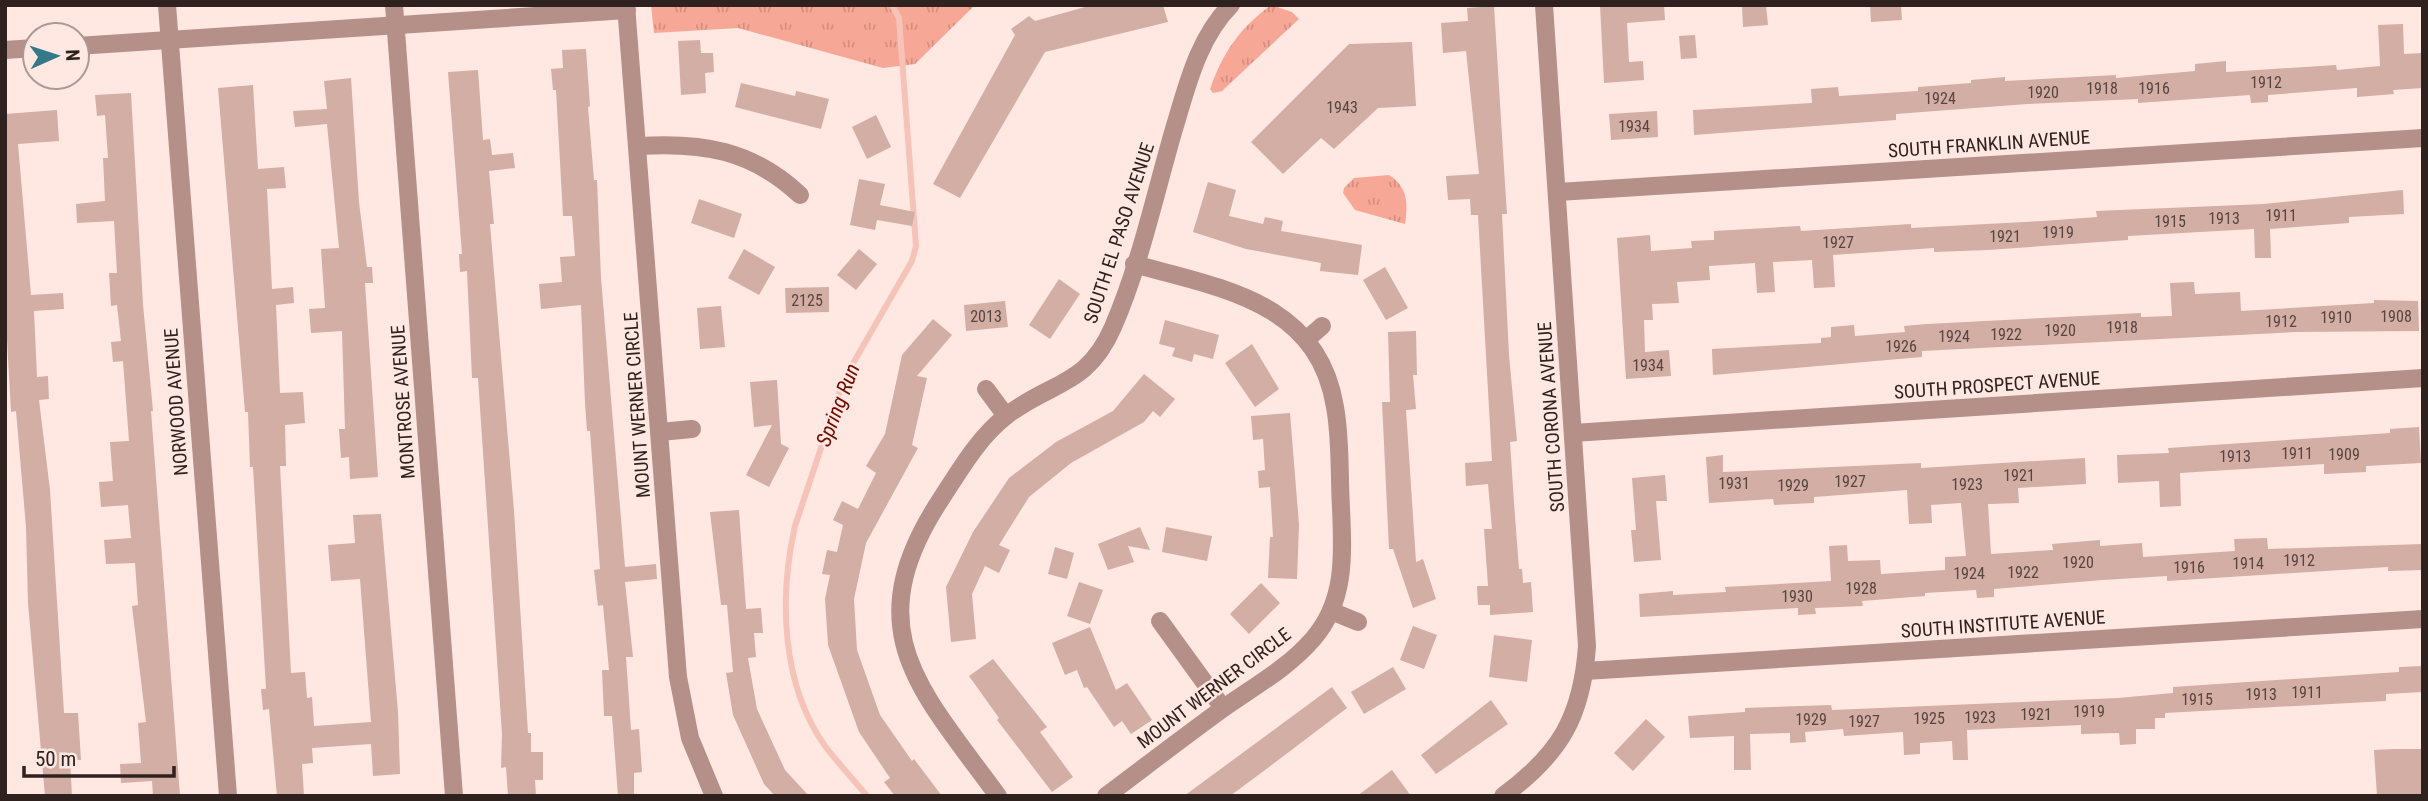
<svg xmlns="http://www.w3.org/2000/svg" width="2428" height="801" font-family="'Roboto Condensed',sans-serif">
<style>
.grass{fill:url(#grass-tufts)}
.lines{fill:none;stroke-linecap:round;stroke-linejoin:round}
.stream{stroke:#f6c3b8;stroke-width:6}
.building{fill:#d2aea5}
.street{stroke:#b59088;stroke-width:18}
.labels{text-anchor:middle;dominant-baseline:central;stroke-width:5;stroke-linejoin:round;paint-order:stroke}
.number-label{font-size:16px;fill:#584440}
.street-label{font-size:19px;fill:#2f211e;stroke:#ffe7e2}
.water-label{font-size:21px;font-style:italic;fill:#6e0e00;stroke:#ffe7e2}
</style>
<defs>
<pattern id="grass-tufts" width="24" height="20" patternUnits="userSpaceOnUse" patternTransform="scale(1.75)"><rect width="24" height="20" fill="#f7a796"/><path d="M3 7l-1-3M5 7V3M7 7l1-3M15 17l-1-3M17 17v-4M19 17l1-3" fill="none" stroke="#d48f81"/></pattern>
</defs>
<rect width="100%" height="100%" fill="#ffe7e2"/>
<g class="grass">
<path d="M651 5H975L915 64 883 68 738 28 654 33Z"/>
<path d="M1271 5 1292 12 1299 19 1222 91 1213 93 1210 89C1223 52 1239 29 1271 5Z"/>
<path d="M1389 175C1408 187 1408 204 1405 224L1355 210 1343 193 1344 188 1354 178Z"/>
</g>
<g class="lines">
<path class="stream" d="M867 796C853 779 838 763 825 746 781 684 779 597 795 526L844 379 912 261 916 246 899 18 892 5"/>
</g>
<g class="building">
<path d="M1092 5H1163L1168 22 1045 52 960 198 933 184 1015 35 1011 29 1029 16 1035 21Z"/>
<path d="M1600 5H1664L1665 20 1627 23 1629 62 1643 61 1644 80 1604 83Z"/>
<path d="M1742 5H1766L1768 25 1743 27Z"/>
<path d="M1870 5H1901L1902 20 1871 22Z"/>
<path d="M1494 6 1505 184 1507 214H1502L1509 355 1517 441 1510 442 1514 503 1519 569H1522L1523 583 1531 582 1533 612 1490 615V605H1478L1477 586H1488L1484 529H1492L1488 484 1466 486 1465 463 1492 461 1478 215H1471L1470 199 1448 200 1446 176 1479 174 1466 51 1443 53 1441 23 1468 21 1467 8Z"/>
<path d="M2403 24 2404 54 2423 53V88L2393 90 2394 94 2357 97V88L2268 95V102L2251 103 2250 95 2138 103V99L2027 104 1896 114V120L1694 135 1693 110 1812 103 1811 89 1838 87 1839 96 1918 91V87L1971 83V80L2005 77V81L2116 75V78L2195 71V64L2226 61V72L2336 65 2337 70 2380 66 2378 25Z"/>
<path d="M1695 35 1697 58 1681 59 1679 36Z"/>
<path d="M700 40 701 53H713L714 72 705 73 706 93 681 95 678 41Z"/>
<path d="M1412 42 1416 106 1378 108 1334 149 1321 138 1283 174 1251 142 1349 44Z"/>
<path d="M586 49 590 106 588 107 594 180H597L601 278 625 567 656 564 657 579 625 582 633 657H626L631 730 639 729 642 772 634 773V796H618L612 716H604L602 670H609L603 605 598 606 594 570 600 569 590 431H587L585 403 581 305 541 309 539 284 562 282 560 257 575 256 572 216H563L556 90H553L551 69 563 68 562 50Z"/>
<path d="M478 70 483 140 490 139 492 155 513 153 515 168 489 171 494 224H490L514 511 528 733H531V752H543V780H535L536 796H508L506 767 501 768 502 734 478 378H472L467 271 460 272 459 254H462L448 72Z"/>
<path d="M351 78 359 202 367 267H372L373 283H365L378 477 350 479 349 457 341 458 339 429H345L342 331 311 333 309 309 325 308 321 249 339 248 327 124 295 127 293 111 327 109 324 81Z"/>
<path d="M741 83 795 96 796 91 829 99 821 129 735 107Z"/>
<path d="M253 85 258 169 284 167 286 188 267 189 272 289 293 287 294 303 276 305 280 393 303 392 305 423 285 425 286 466H280L291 673 305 672 307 698 312 697 314 726 371 722 360 579 331 581 328 545 355 543 353 515 381 514 398 712 400 774 373 776 371 744 312 748 313 763 302 764 304 796H277L269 709 263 710 261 689H266L253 467H250L248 412H245L218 88Z"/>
<path d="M131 93 143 304 153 411H151L180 796H153L152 781 121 783 120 764 141 763 138 723 146 722 132 606 138 605 135 563 106 564 104 540 131 538 128 505 101 507 99 482 113 481 110 442 129 441 123 361 113 362 111 342 121 341 117 305 111 306 109 273H117L114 221 77 223 76 204 105 201 103 158H108L105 115 97 116 95 95Z"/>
<path d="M57 110 59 141 18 144 31 295 63 293 64 309 34 311 37 377 48 376 49 399 39 400 50 490 64 713H78L81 760H70L72 796H45L28 603 26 527 16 411 11 412 5 303V114Z"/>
<path d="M1657 111 1658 137 1611 140 1609 114Z"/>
<path d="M876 115 891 147 867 159 852 127Z"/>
<path d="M859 179 885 184 880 205 915 212 912 226 877 220 875 230 850 225Z"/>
<path d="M1208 182 1236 190 1229 216 1263 224 1265 217 1283 221 1281 231 1362 245 1358 275 1320 271 1321 263 1246 249 1193 232Z"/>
<path d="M2403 190 2404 214 2349 217V223L2270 229 2271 258H2255L2254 229 2128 236V240L1988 250 1934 252V248L1833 255 1835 287 1814 288 1812 260 1773 262 1775 292 1757 293 1755 263 1709 266 1710 280 1677 282 1679 303 1652 304 1653 320H1644L1645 352 1669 350 1671 376 1626 379 1617 238 1650 235 1651 251 1692 248 1691 241 1714 240V231L1800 226 1801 231 1911 224V228L2043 221 2097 217 2096 211 2264 204Z"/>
<path d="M699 199 742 214 734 238 691 223Z"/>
<path d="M744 249 775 267 759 295 728 278Z"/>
<path d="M859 249 877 264 856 290 837 275Z"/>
<path d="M1385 267 1408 308 1386 320 1363 280Z"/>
<path d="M1059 279 1080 294 1050 339 1029 325Z"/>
<path d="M2194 282 2195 294 2240 292 2241 311 2374 303V300L2418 301 2419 331 2297 332 1922 351V357L1713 375 1712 349 1821 343V338L1831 337V327L1854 325 1855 336 1905 332 1904 326 1927 324 2141 313V317L2172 316 2170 283Z"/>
<path d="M829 287V312L786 313 785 288Z"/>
<path d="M1005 301 1008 327 966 331 964 305Z"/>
<path d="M721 306 725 347 700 349 697 308Z"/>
<path d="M933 319 952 335 917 376 927 378 912 445 918 448 866 543 854 599 857 650 880 715 912 761 914 759 942 796H895L884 782 890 778 859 732 828 645 825 599 830 575 822 574 827 550 837 552 843 525 833 520 842 501 858 509 876 473 866 466 885 434 902 355Z"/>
<path d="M1165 320 1219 335 1213 359 1194 354 1192 362 1172 356 1175 348 1159 344Z"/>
<path d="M1416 331 1417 375H1413L1416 409 1406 410 1416 562 1423 559 1436 599 1413 608 1393 549H1389L1382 402H1390L1388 332Z"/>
<path d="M1252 344 1279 389 1255 407 1225 363Z"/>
<path d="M1144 374 1175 399 1160 417 1153 411 1144 422 1071 463 1029 497 999 545 1010 550 999 573 985 566 972 594 976 639 951 642 946 587 973 532 1009 478 1056 442 1113 411Z"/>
<path d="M777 380 781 444 789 448 769 487 746 475 772 425 754 427 750 382Z"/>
<path d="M1290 413 1299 525 1297 579 1268 578 1270 537H1273L1270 487 1259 488 1258 471 1265 470 1263 439 1253 440 1251 416Z"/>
<path d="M2419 427 2421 463 2366 466V472L2324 474V464L2180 473 2181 506 2160 507 2159 481 2118 483 2117 455 2169 453 2168 448 2390 433V429Z"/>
<path d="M1723 455V472L1921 463V468L2085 458 2086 484 2018 488 2019 503 1988 504 1991 554 2053 550 2052 544 2100 540V546L2142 543 2143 557 2235 551 2234 539 2267 538 2268 549 2423 544V570L2388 571V567L2167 581V576L2103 580 1994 589V597L1977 598 1976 590 1925 593V596L1862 601 1863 606 1815 608 1816 614 1798 615V608L1640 617 1639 594 1673 591V595L1726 592 1725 587 1831 581 1829 546 1847 545 1848 561 1880 560 1881 574 1945 570V557L1966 556 1961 503 1931 505 1932 523 1909 524 1907 490 1814 497V503L1774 505 1773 499 1709 503 1706 457Z"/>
<path d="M1665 475 1667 501H1656L1661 560 1634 562 1631 530H1636L1632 478Z"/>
<path d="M739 510 746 609 761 608 763 633H754L756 657 748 658 757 709 785 770 809 796H775L764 784 733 715 726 673 733 672 727 605H721L710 512Z"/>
<path d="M1140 527 1150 550 1128 546 1134 562 1108 570 1098 544Z"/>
<path d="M1166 527 1212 536 1207 561 1162 552Z"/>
<path d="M1055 547 1074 553 1067 579 1048 574Z"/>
<path d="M1079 582 1103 590 1090 624 1067 616Z"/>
<path d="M1261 583 1280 603 1249 634 1230 614Z"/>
<path d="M1413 626 1437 635 1424 669 1400 660Z"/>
<path d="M1090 627 1116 690 1127 683 1152 720 1131 734 1122 721 1114 727 1087 687 1084 688 1077 670 1065 675 1052 643Z"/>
<path d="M1494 635 1532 640 1527 682 1489 677Z"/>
<path d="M993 659 1047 727 1040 732 1073 777 1052 792 997 720 999 718 969 676Z"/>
<path d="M2423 666V692L2386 694V701L2165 713V718H2155V729H2136V744L2120 745 2119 733 2081 734V725L1967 730 1968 760H1953L1952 741 1920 743V754L1904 755 1903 732 1844 736 1843 729 1805 732 1806 742 1790 743V733L1750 734 1751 770H1734V736L1690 738 1688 716 1745 712V708L1831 705 1832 710 2118 698 2173 693V687L2399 672V667Z"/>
<path d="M1393 667 1406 689 1364 714 1351 692Z"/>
<path d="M1332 687 1347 708 1261 773 1230 796H1184Z"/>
<path d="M1491 700 1508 724 1436 774 1421 755Z"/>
<path d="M1646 719 1665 737 1633 771 1614 753Z"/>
<path d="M2394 749H2423V796H2377L2374 750Z"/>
<path d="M1392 770 1411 796H1357Z"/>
</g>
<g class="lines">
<g class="street">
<path d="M167 5 228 796"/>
<path d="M394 5 454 796"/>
<path d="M626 5 678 677 690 738 714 796"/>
<path d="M77 46 627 10"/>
<path d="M5 50 35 48"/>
<path d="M639 146C702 142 752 150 800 195"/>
<path d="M1558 192 2423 138"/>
<path d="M1306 340 1322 326"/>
<path d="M986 389 1006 416"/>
<path d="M660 432 692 429"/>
<path d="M1573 433 2423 378"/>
<path d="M1331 611 1358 622"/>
<path d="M1160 621 1223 708"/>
<path d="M1585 671 2423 619"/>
<path d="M998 796C920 689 855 630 941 499 960 470 978 438 1006 416 1051 381 1087 387 1113 327 1140 265 1155 194 1174 129 1187 86 1198 38 1231 5"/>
<path d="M1106 796C1146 766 1185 736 1225 707 1255 686 1289 667 1313 639 1346 601 1343 554 1341 508 1339 475 1341 440 1335 407 1318 301 1220 288 1134 264"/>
<path d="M1503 796C1560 754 1582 717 1587 646L1544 5"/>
</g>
</g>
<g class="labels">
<g class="number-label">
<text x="2266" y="82">1912</text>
<text x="2102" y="88">1918</text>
<text x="2154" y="88">1916</text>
<text x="2043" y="92">1920</text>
<text x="1940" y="98">1924</text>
<text x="1342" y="107">1943</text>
<text x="1634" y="126">1934</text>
<text x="2281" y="215">1911</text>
<text x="2224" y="218">1913</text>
<text x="2170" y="221">1915</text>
<text x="2058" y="232">1919</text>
<text x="2005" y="236">1921</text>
<text x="1838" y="242">1927</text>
<text x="807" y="300">2125</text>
<text x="986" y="316">2013</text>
<text x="2396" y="316">1908</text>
<text x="2336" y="317">1910</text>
<text x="2281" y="321">1912</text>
<text x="2122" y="327">1918</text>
<text x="2060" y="330">1920</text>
<text x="2006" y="334">1922</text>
<text x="1954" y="336">1924</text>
<text x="1901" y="346">1926</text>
<text x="1648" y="365">1934</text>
<text x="2297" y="453">1911</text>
<text x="2344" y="454">1909</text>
<text x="2235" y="456">1913</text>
<text x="2019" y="475">1921</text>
<text x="1850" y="481">1927</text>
<text x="1734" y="483">1931</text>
<text x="1967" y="484">1923</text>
<text x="1793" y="485">1929</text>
<text x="2299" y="560">1912</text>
<text x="2078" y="562">1920</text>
<text x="2248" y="563">1914</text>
<text x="2189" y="567">1916</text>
<text x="2023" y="572">1922</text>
<text x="1969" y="573">1924</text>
<text x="1861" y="588">1928</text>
<text x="1797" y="596">1930</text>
<text x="2307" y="692">1911</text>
<text x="2261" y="694">1913</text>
<text x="2197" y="699">1915</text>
<text x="2089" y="711">1919</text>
<text x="2036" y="714">1921</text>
<text x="1980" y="717">1923</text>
<text x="1929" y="718">1925</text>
<text x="1811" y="719">1929</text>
<text x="1864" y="721">1927</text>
</g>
<g class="street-label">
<text transform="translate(1989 144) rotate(-4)">SOUTH FRANKLIN AVENUE</text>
<text transform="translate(1119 233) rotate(-72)">SOUTH EL PASO AVENUE</text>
<text transform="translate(1997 385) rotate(-4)">SOUTH PROSPECT AVENUE</text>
<text transform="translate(176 402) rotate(-94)">NORWOOD AVENUE</text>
<text transform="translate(403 402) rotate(-94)">MONTROSE AVENUE</text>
<text transform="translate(637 405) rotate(-94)">MOUNT WERNER CIRCLE</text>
<text transform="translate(1551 417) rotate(-94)">SOUTH CORONA AVENUE</text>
<text transform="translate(2003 624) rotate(-4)">SOUTH INSTITUTE AVENUE</text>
<text transform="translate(1214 688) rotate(-37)">MOUNT WERNER CIRCLE</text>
</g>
<g class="water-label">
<text transform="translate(838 405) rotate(-69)">Spring Run</text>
</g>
</g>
<rect width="2428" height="801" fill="none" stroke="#2f211e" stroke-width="14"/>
<g transform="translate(56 56) rotate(87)"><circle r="33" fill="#ffe7e2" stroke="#ac9894" stroke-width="2"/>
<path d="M0-5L12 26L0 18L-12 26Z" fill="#347987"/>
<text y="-10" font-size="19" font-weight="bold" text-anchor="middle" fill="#2f211e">N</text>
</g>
<path d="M24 766v10h150v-10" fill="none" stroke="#2f211e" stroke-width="3.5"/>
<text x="35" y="766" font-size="21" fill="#2f211e" stroke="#ffe7e2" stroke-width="5" paint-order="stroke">50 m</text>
</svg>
